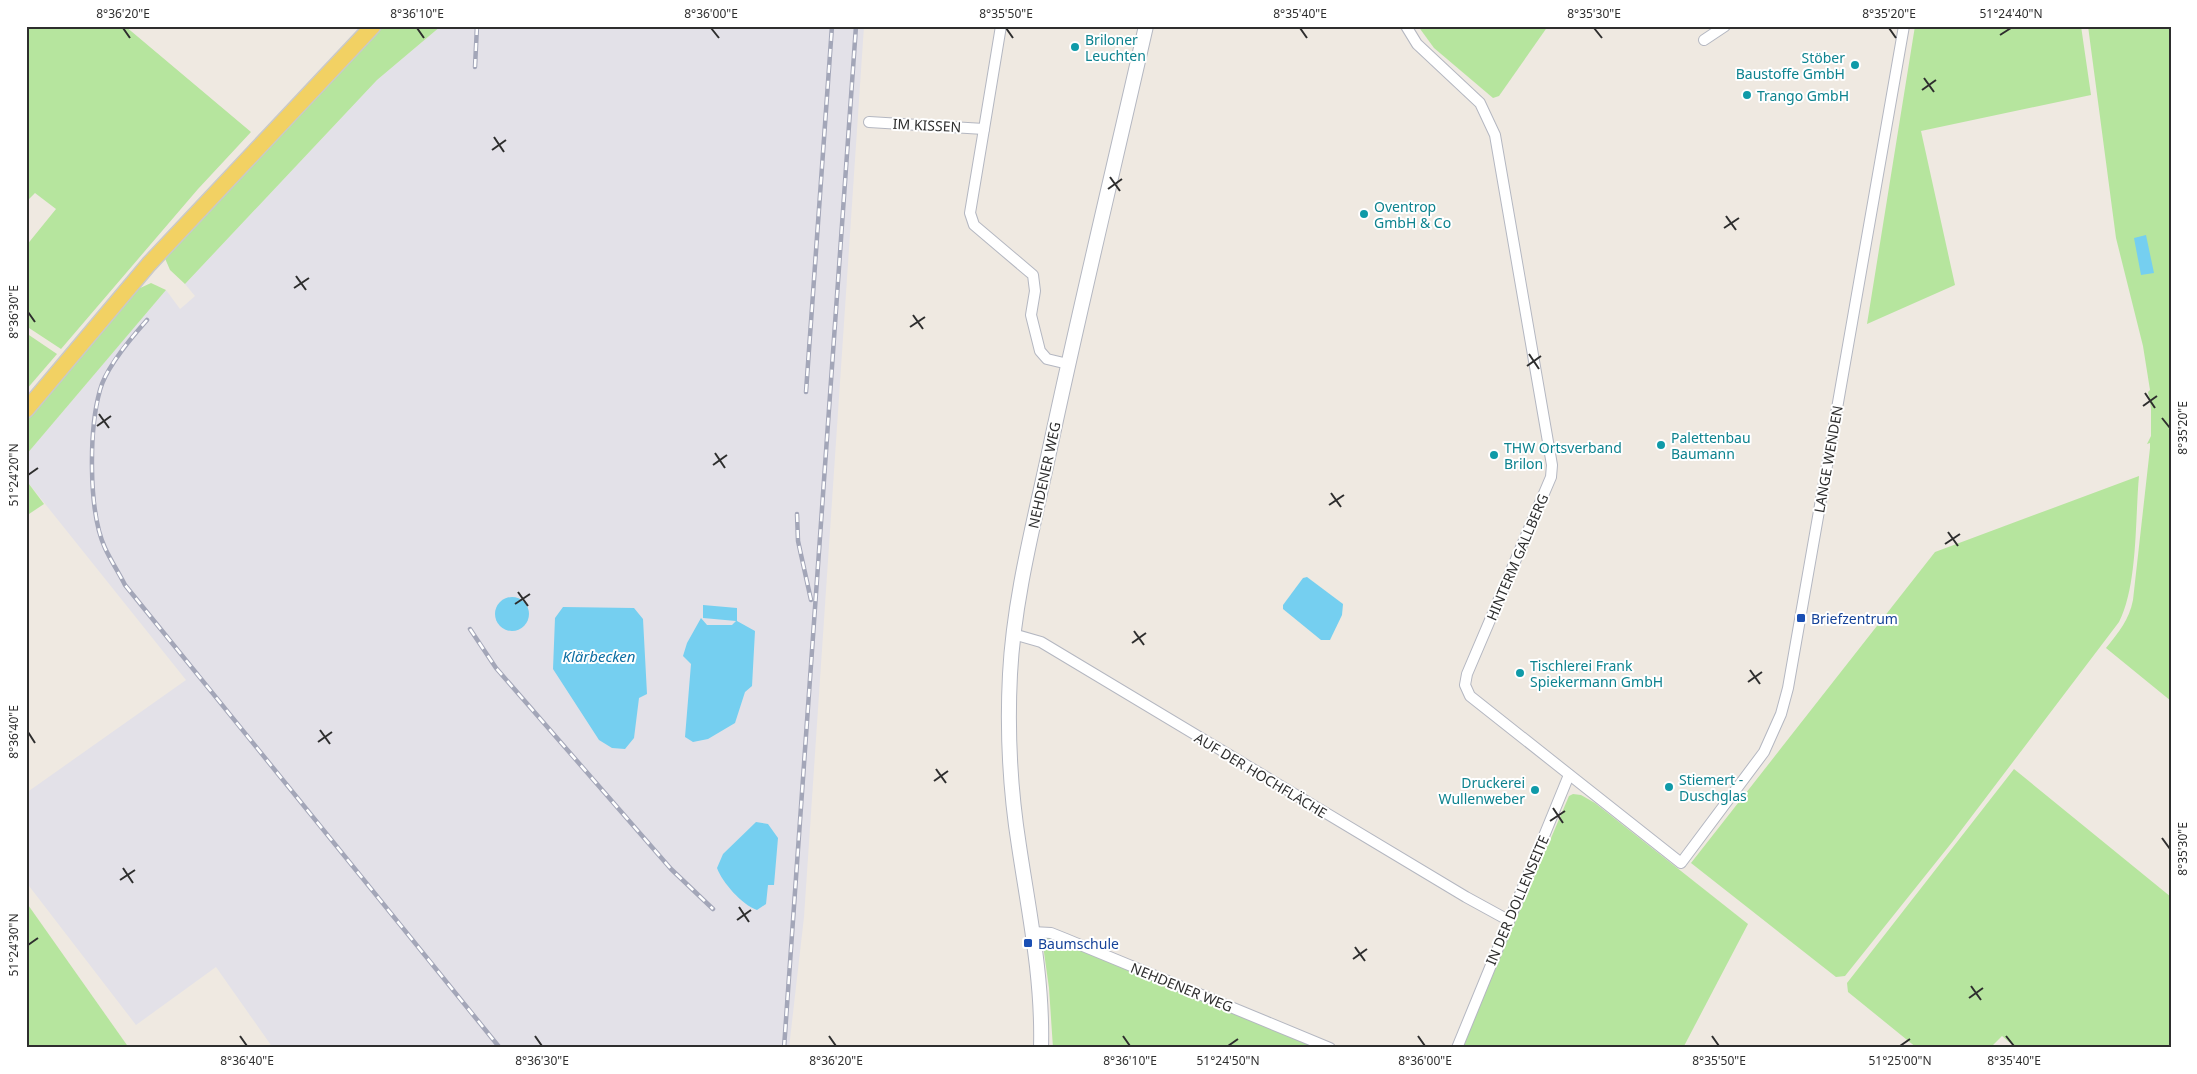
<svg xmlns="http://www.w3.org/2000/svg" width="2197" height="1074" font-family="'Noto Sans',sans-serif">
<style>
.industrial{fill:#e3e1e8}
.green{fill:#b6e59e}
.water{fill:#75cff0}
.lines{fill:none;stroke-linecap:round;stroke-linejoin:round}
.street-casing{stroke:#b4b7c1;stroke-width:12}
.secondary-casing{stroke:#b4b7c1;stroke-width:16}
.primary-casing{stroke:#c9c9c9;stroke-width:18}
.street{stroke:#fff;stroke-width:10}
.secondary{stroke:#fff;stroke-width:14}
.primary{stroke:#f2d163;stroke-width:15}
.rail-casing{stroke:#a3a6b8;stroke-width:4.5}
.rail{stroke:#fff;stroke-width:2.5;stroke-dasharray:8;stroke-linecap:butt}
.ticks{fill:none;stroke:#2e2e2e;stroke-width:2}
.culture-dot{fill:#0f9aa8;stroke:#fff;stroke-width:2}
.transit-dot{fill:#1a4fb4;stroke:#fff;stroke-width:2}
.labels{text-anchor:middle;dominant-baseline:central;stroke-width:4;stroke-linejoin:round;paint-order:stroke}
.culture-label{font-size:14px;fill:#0d838f;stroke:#fff;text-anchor:start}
.street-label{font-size:14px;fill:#2e2e2e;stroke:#fff}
.transit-label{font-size:14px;fill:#164399;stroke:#fff;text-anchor:start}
.water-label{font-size:15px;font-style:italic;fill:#0d6fa3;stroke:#fff}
.neatline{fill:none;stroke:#2e2e2e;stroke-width:2}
.ticks-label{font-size:12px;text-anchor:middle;fill:#2e2e2e}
</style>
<rect width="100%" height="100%" fill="#efe9e1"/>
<path class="industrial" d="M441 26H864L804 917 789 1048H273L216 967 136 1025 26 882V793L186 680 26 480V455L166 290 180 309 186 304 195 296 185 284 377 80Z"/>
<g class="green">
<path d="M26 26H125L251 132 198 189 61 349 26 326V246L56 209 35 193 26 202Z"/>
<path d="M378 26H441L377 80 185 284 170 270 164 256Z"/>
<path d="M1418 26H1548L1499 96 1493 98 1434 48Z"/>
<path d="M1915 26H2081L2091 95 1921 131 1955 285 1867 324Z"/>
<path d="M2088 26H2171V701L2106 648C2119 632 2129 620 2133 600L2150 448V443L2147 444 2151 436V408L2148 392 2150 390 2143 346 2116 238Z"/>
<path d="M151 283 166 290 26 455V420L138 289Z"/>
<path d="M26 333 57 354 26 390Z"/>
<path d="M2139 476C2135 518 2138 585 2119 622L1953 841 1845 976 1836 977 1691 863 1935 552Z"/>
<path d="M26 480 44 504 26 516Z"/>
<path d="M2014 769 2171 897V1048H2016L2002 1036 1990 1048H1917L1848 992 1847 983Z"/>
<path d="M1573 794 1581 795 1595 803 1748 924 1683 1048H1461L1569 796Z"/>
<path d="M26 902 129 1048H26Z"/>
<path d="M1042 938H1053L1319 1048H1053L1049 988Z"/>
</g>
<g class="water">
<path d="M2146 235 2154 273 2141 275 2134 238Z"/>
<path d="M1307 577 1343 604 1342 615 1330 640H1321L1283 609V605L1303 578Z"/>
<circle cx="512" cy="614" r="17"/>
<path d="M703 605 737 608V621L755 631 752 686 745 692 735 723 708 739 693 742 685 737 691 664 683 656 687 643 701 618 707 625H732L736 621 703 618Z"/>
<path d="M563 607 634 608 643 619 647 694 639 698 634 738 625 749 612 748 599 740 553 669 555 618Z"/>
<path d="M756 822 768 824 778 838 774 885H768L766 904 757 910C742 905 722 882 717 868L723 854Z"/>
</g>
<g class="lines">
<g class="street-casing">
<g id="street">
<path d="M1406 26 1417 44 1480 103 1495 135 1552 465 1551 477 1467 674 1465 685 1470 696 1681 863 1764 752 1781 714 1788 688 1904 26"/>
<path d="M1704 40 1725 26"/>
<path d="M869 122 984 129 1001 26"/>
<path d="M984 129 970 213 974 225 1033 275 1035 291 1031 315 1040 351 1047 359 1068 364"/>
<path d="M1013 634 1041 642 1466 897 1508 920"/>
<path d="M1032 932 1051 933 1066 939 1330 1048"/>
<path d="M1457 1048 1569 775"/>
</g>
</g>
<g class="secondary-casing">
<path id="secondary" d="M1041 1048C1043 979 1029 913 1019 846 1010 789 1007 732 1010 674 1014 598 1034 523 1050 448 1080 307 1114 167 1146 26"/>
</g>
<g class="primary-casing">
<path id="primary" d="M26 410 149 264 373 26"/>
</g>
<use href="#street" class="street"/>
<use href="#secondary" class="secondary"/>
<use href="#primary" class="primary"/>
<g class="rail-casing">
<g id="rail">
<path d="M475 67 477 26"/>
<path d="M147 320C131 338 106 367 100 390 89 429 88 511 105 548 111 561 119 573 125 585L500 1048"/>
<path d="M806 392 832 26"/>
<path d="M797 514 798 541 811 600"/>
<path d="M470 629 496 668 604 792 671 869 713 909"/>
<path d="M784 1048 856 26"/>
</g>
</g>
<use href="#rail" class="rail"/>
</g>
<path class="ticks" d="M123 28 130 38M417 28 424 38M711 28 719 38M1006 28 1013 38M1300 28 1307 38M1594 28 1602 38M1889 28 1896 38M2000 35 2011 28M1924 78 1934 92M1922 90 1936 80M494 137 504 152M492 150 506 140M1110 177 1120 191M1108 189 1122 179M1726 216 1736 230M1724 228 1739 218M296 276 306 290M294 288 309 278M28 312 35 322M913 315 923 329M910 327 925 317M1529 354 1539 369M1527 366 1541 356M2145 393 2155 408M2143 406 2157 396M99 414 109 428M2162 418 2170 428M97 426 111 416M715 453 725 468M713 465 727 455M28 475 38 468M1331 493 1341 507M1329 505 1344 495M1948 532 1958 546M1945 544 1960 534M518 592 528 606M515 604 530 594M1134 631 1144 645M1132 643 1146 633M1750 670 1760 684M1748 682 1762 672M320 730 330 744M28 732 35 743M318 742 332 732M936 769 946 783M934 781 948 771M1553 808 1563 823M1550 821 1565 811M2162 838 2170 849M123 868 133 883M120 880 135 870M739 907 749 922M737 920 751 910M28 945 38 938M1355 947 1365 961M1353 959 1367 949M1971 986 1981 1000M1969 998 1983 988M240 1036 247 1046M535 1036 542 1046M829 1036 836 1046M1123 1036 1130 1046M1418 1036 1425 1046M1712 1036 1719 1046M2006 1036 2014 1046M1228 1046 1238 1039M1900 1046 1910 1039"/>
<g class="culture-dot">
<circle cx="1075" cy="47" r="5"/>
<circle cx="1855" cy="65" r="5"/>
<circle cx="1747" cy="95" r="5"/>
<circle cx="1364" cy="214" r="5"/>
<circle cx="1661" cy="445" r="5"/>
<circle cx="1494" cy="455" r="5"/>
<circle cx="1520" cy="673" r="5"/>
<circle cx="1669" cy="787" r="5"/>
<circle cx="1535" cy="790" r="5"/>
</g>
<g class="transit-dot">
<rect x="1796" y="613" width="10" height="10" rx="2.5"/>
<rect x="1023" y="938" width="10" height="10" rx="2.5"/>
</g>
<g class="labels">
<g class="culture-label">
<text x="1085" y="39">Briloner<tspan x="1085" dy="16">Leuchten</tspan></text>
<text x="1845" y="57" text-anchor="end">Stöber<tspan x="1845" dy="16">Baustoffe GmbH</tspan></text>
<text x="1757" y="95">Trango GmbH</text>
<text x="1374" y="206">Oventrop<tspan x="1374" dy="16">GmbH &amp; Co</tspan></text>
<text x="1671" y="437">Palettenbau<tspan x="1671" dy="16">Baumann</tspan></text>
<text x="1504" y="447">THW Ortsverband<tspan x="1504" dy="16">Brilon</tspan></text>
<text x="1530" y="665">Tischlerei Frank<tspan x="1530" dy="16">Spiekermann GmbH</tspan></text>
<text x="1679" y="779">Stiemert -<tspan x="1679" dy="16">Duschglas</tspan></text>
<text x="1525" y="782" text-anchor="end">Druckerei<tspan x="1525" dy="16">Wullenweber</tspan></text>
</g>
<g class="street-label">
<text transform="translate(927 125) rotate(3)">IM KISSEN</text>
<text transform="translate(1828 459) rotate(-80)">LANGE WENDEN</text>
<text transform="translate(1044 475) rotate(-78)">NEHDENER WEG</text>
<text transform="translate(1517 557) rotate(-67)">HINTERM GALLBERG</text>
<text transform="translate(1261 775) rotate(31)">AUF DER HOCHFLÄCHE</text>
<text transform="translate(1517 900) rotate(-67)">IN DER DOLLENSEITE</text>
<text transform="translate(1182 987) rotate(22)">NEHDENER WEG</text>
</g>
<g class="transit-label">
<text x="1811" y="618">Briefzentrum</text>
<text x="1038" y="943">Baumschule</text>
</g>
<g class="water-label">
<text x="599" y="656">Klärbecken</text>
</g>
</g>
<rect width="2197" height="1074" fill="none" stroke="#ffffff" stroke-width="55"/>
<rect x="28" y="28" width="2142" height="1018" class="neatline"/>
<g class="ticks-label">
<text x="123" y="18">8°36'20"E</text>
<text x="417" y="18">8°36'10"E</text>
<text x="711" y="18">8°36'00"E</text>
<text x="1006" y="18">8°35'50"E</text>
<text x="1300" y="18">8°35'40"E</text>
<text x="1594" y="18">8°35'30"E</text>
<text x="1889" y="18">8°35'20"E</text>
<text x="2011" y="18">51°24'40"N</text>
<text transform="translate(14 312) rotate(-90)" y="4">8°36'30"E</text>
<text transform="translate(2183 428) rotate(-90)" y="4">8°35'20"E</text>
<text transform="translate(14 475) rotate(-90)" y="4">51°24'20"N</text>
<text transform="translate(14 732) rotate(-90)" y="4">8°36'40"E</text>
<text transform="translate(2183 849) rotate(-90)" y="4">8°35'30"E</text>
<text transform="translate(14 945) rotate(-90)" y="4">51°24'30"N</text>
<text x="247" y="1065">8°36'40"E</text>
<text x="542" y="1065">8°36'30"E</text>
<text x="836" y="1065">8°36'20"E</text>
<text x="1130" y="1065">8°36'10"E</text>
<text x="1228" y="1065">51°24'50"N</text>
<text x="1425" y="1065">8°36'00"E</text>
<text x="1719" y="1065">8°35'50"E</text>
<text x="1900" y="1065">51°25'00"N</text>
<text x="2014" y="1065">8°35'40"E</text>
</g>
</svg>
